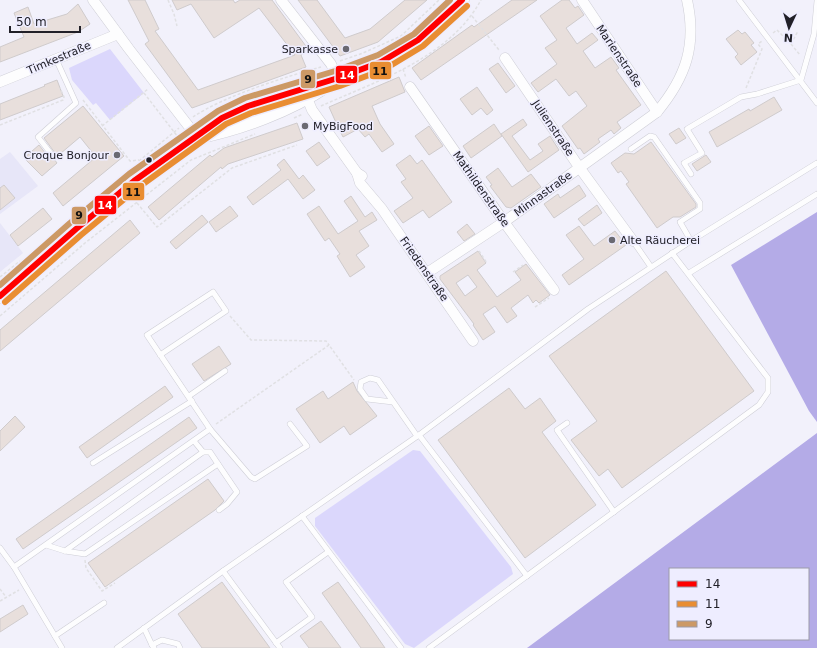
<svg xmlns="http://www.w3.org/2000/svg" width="817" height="648" font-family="'DejaVu Sans',sans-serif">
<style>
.built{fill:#e7e6f8}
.green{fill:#dbd7fc}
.water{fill:#b4abe7;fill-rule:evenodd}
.building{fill:#e8dfdc;stroke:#cfcbcc;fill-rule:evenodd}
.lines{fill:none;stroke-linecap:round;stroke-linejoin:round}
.service-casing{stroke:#ceced6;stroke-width:6}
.minor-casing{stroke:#ceced6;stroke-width:11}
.secondary-casing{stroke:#ceced6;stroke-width:15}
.path{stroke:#e0e0e3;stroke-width:1.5;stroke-dasharray:3 2;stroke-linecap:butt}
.service{stroke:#fdfdfe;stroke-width:5}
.minor{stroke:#fdfdfe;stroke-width:10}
.secondary{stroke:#fdfdfe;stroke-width:14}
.bus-1-casing{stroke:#eeedff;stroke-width:9}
.bus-2-casing{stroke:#eeedff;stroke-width:9}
.bus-3-casing{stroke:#eeedff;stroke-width:9}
.bus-1{stroke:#f00;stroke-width:6}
.bus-2{stroke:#e98d32;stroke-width:6}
.bus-3{stroke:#c96;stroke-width:6}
.poi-dot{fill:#6a6972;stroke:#eeedff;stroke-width:1.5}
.bus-dot{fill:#212028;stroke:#eeedff;stroke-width:1.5}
.labels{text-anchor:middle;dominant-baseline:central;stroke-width:3;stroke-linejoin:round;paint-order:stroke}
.poi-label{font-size:11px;fill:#212028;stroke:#eeedff;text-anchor:end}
.street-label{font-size:11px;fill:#212028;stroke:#eeedff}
.line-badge{stroke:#eeedff;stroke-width:1.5}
.badge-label{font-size:11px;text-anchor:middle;font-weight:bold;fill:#fff}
.pale-badge-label{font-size:11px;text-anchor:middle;font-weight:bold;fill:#111}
</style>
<rect width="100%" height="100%" fill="#f2f1fb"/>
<g class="built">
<path d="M10 152 38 186 0 214V159Z"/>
<path d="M0 223 23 253 0 272Z"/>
</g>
<g class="green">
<path d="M110 49 144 93 110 120 96 103 93 105 72 80 69 68Z"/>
<path d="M413 450 420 451 511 567 513 574 414 648 405 644 315 526V518Z"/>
</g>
<g class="water">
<path d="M817 212V422L809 411 731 265Z"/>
<path d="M817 433V648H527ZM670 569H808V639H670Z"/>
</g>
<g class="building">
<path d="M128 0H145L159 29 155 31 198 90 295 55 259 8 214 38 191 4 177 10 172 0H233L235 3 240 0H272L308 49 301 55 306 67 192 108 145 44 149 41Z"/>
<path d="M298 0H317L345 38 370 29 405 0H427L378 42 340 56Z"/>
<path d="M512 0H537L421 80 412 68 472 25 474 27Z"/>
<path d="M562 0H569L575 8 578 6 584 15 566 28 577 44 592 33 598 40 583 51 595 68 611 57 619 68 616 70 641 105 617 122 621 128 614 134 611 130 598 139 600 142 584 154 580 148 578 149 562 126 587 106 576 91 569 96 556 79 538 92 531 83 557 64 545 48 557 40 540 16Z"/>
<path d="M78 4 90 24 78 32 0 62V47L24 37 14 13 28 7 34 24 67 14Z"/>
<path d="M738 30 742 34 745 32 754 43 751 45 757 52 741 65 735 57 738 54 726 39Z"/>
<path d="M498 63 515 86 506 93 489 69Z"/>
<path d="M399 77 405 92 372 106 380 124 394 144 382 152 369 134 365 137 358 129 343 137 339 129 343 126 338 127 329 107Z"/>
<path d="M57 80 63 96 0 120V104L45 86 44 85Z"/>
<path d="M477 87 493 110 487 115 481 108 472 115 460 99Z"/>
<path d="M774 97 782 110 717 147 709 132 749 109 750 111Z"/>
<path d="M83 106 124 156 63 206 53 193 96 157 80 137 54 159 57 163 42 176 24 158 39 145 49 158H55V153L44 138Z"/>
<path d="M523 119 527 125 512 136 530 160 543 151 538 144 550 136 559 150 528 172 501 134Z"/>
<path d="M297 123 303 139 228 164 222 169 221 167 159 220 148 207 210 155 212 157 224 148Z"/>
<path d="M494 124 502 136 471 158 463 146Z"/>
<path d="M429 126 443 146 429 155 415 136Z"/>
<path d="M679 128 686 138 676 144 669 134Z"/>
<path d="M319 142 330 157 317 166 306 151Z"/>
<path d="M651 142 696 204V207L680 217H673L657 228 626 184 629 182 621 171 618 173 611 163 625 153 634 154Z"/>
<path d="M410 155 417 164 422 160 452 202 429 218 423 210 403 223 394 211 413 198 401 182 406 179 396 165Z"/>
<path d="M706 155 711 162 697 171 692 164Z"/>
<path d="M284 159 299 179 303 175 315 190 303 199 288 179 253 205 247 197 281 170 277 165Z"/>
<path d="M498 168 512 187 531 174 541 187 511 208 506 207 490 186 492 185 486 177Z"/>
<path d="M4 185 15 198 0 210V188Z"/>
<path d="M579 185 586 196 554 218 544 204 558 194 560 198Z"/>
<path d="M351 196 365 217 372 212 377 220 359 231 369 246 356 255 365 267 350 277 337 256 340 254 329 238 325 241 307 214 319 206 338 234 358 221 344 201Z"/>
<path d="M597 205 602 213 584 226 578 219Z"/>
<path d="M230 206 238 216 216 232 209 222Z"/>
<path d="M43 208 52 219 18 246 10 235Z"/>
<path d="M202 215 208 222 176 249 170 242Z"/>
<path d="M130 220 140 233 0 351V330Z"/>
<path d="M467 224 475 234 464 241 457 232Z"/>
<path d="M579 226 594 246 615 231 626 245 569 285 562 275 584 259 566 235Z"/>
<path d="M478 251 486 263 477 270 497 297 521 280 515 272 526 264 550 295 539 303 536 300 533 303 528 295 511 308 517 316 507 323 495 306 483 314 495 332 483 340 473 325 474 324 440 279V276ZM468 275 477 287 465 296 456 283Z"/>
<path d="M666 271 754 391 622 488 608 469 599 476 571 440 597 421 549 356Z"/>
<path d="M219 346 231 364 204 381 192 364Z"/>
<path d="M353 382 357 391 377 416 350 435 344 426 320 443 296 409 323 391 328 399Z"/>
<path d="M165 386 173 397 87 458 79 447Z"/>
<path d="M509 388 525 409 540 398 556 421 542 432 596 505 525 558 438 440Z"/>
<path d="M15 416 25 427 0 451V431Z"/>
<path d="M189 417 197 428 23 549 16 539Z"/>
<path d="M208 479 224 501 215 510 105 587 88 563Z"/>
<path d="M222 582 270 648H202L178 614Z"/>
<path d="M338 582 365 619 385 648H361L322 593Z"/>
<path d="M23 605 28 614 0 632V619Z"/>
<path d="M321 621 341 648H309L300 636Z"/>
</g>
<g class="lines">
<g class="service-casing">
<g id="service">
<path d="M739 0 817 103"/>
<path d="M631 149 650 136 654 137 700 203V209L680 222 691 241"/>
<path d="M52 155 38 137 76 103 56 59"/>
<path d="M691 174 684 163 702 153 687 129 741 97 757 94 801 80 814 34 817 1"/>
<path d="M633 241 651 267"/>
<path d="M689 273 817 194"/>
<path d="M160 355 226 311 213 292 147 335 210 429"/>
<path d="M189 396 225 371"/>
<path d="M393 402 367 399 360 389 361 382 370 378 378 380 417 436"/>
<path d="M567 423 557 430 614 512"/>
<path d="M419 435 527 576"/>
<path d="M194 441 203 452H210L218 464"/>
<path d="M93 463 192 401"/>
<path d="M302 516 401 648"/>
<path d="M46 545 65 551 85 554 218 464 237 492 227 504 219 510"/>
<path d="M0 548 14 567"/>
<path d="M65 551 203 452"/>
<path d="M223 571 280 648"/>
<path d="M144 628 152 645"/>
<path d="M55 636 104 603"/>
<path d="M276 643 312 617 286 582 328 552"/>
<path d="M62 648 14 567 210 429 251 477 255 479 307 446 290 424"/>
<path d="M117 648 223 571 419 435 588 309 691 241 817 163"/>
<path d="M154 648 152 645 162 640 178 644 180 648"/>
<path d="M429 648 759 405 768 392V378L672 253"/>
</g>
</g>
<g class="minor-casing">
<g id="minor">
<path d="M93 0 129 49 197 137"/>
<path d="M281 0 331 64 338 79"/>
<path d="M582 0 657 112"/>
<path d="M505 58 579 167 633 241"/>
<path d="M0 82 118 34"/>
<path d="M410 87 504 222 554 290"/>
<path d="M307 98 312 110 357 173 362 176"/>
<path d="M357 173 360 183 382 209 473 341"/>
<path d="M427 273 504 222 657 112C686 77 697 45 687 0"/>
</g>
</g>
<g class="secondary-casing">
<g id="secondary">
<path d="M197 137C241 128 290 110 327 85"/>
<path d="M0 296C49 251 101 206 154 165 168 155 184 147 197 137 208 129 214 122 226 115 283 88 348 83 402 51 425 38 443 17 462 0"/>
</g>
</g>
<g class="path">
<path d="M168 0 174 14 177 26"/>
<path d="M472 16 499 50"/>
<path d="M773 33 777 30 791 44 798 31"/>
<path d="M791 44 800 55"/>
<path d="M340 61 363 53 401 36 439 0"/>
<path d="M403 69 406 78"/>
<path d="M746 88 762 49 758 44 762 41"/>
<path d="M144 93 178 137"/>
<path d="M83 100 130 161 139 160"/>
<path d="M321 106C379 80 449 58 481 0"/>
<path d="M193 117C224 96 285 77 321 67"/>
<path d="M294 118 303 114"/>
<path d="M0 125 63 100 64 97 60 88"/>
<path d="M102 126 148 89"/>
<path d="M139 161 179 128"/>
<path d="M137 203 157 227 232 168 297 145"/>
<path d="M479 251 487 263"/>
<path d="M513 272 523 265"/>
<path d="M0 277 20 261"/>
<path d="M535 307 549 298"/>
<path d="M0 316 85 243 191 160 255 134"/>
<path d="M230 316 251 340 326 341 329 345"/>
<path d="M216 424 329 345 354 380"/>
<path d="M85 560 86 568 102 591 115 583"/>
<path d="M0 589 6 597"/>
<path d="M0 601 19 590"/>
</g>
<use href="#service" class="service"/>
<use href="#minor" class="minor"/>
<use href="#secondary" class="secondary"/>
<g class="bus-1-casing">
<path id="bus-1" d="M0 296 76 229 134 181 222 118 248 106 338 78 381 62 418 40 462 0"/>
</g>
<g class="bus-2-casing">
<path id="bus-2" d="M5 302 81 235 139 187 226 124 251 113 340 86 385 69 423 46 467 6"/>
</g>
<g class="bus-3-casing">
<path id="bus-3" d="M0 285 70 223 129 174 218 111 245 98 335 71 378 55 414 34 450 0"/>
</g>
<use href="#bus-1" class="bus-1"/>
<use href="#bus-2" class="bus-2"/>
<use href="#bus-3" class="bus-3"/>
</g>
<g class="poi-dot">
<circle cx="346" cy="49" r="4"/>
<circle cx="305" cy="126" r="4"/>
<circle cx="117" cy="155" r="4"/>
<circle cx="612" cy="240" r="4"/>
</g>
<circle class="bus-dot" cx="149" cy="160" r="3.5"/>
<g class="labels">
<g class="poi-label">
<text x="338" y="49">Sparkasse</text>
<text x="313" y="126" text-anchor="start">MyBigFood</text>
<text x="109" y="155">Croque Bonjour</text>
<text x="620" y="240" text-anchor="start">Alte Räucherei</text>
</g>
<g class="street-label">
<text transform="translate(619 56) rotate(56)">Marienstraße</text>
<text transform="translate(59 58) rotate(-23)">Timkestraße</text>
<text transform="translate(553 128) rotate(56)">Julienstraße</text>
<text transform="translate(481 189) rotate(55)">Mathildenstraße</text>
<text transform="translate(543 194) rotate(-36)">Minnastraße</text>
<text transform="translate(424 269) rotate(55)">Friedenstraße</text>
</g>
</g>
<g class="line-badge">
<rect x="369" y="61" width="23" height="19" rx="4" fill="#e98d32"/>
<rect x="335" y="65" width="23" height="19" rx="4" fill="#f00"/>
<rect x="300" y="69" width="16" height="20" rx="4" fill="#c96"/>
<rect x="122" y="182" width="23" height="19" rx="4" fill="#e98d32"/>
<rect x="94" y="195" width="23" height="20" rx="4" fill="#f00"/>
<rect x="71" y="206" width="16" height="19" rx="4" fill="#c96"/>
</g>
<g class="badge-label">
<text x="347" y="79">14</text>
<text x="105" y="209">14</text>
</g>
<g class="pale-badge-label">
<text x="380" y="75">11</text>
<text x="308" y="83">9</text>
<text x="133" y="196">11</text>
<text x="79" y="219">9</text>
</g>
<rect x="669" y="568" width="140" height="72" fill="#eeedff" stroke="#9c9ba9"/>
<rect x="677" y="581" width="20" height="6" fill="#ff0000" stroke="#9c9ba9"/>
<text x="705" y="588" font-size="12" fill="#212028">14</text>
<rect x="677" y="601" width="20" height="6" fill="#e98d32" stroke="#9c9ba9"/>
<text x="705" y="608" font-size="12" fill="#212028">11</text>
<rect x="677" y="621" width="20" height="6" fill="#cc9966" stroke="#9c9ba9"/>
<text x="705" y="628" font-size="12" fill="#212028">9</text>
<g transform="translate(789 28) rotate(184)" stroke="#eeedff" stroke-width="3" paint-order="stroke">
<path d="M0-3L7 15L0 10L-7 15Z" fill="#212028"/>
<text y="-6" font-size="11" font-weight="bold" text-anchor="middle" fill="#212028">N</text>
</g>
<path d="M10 26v6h70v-6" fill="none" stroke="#212028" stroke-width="2"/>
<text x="16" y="26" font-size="12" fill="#212028" stroke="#eeedff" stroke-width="3" paint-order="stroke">50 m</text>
</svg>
